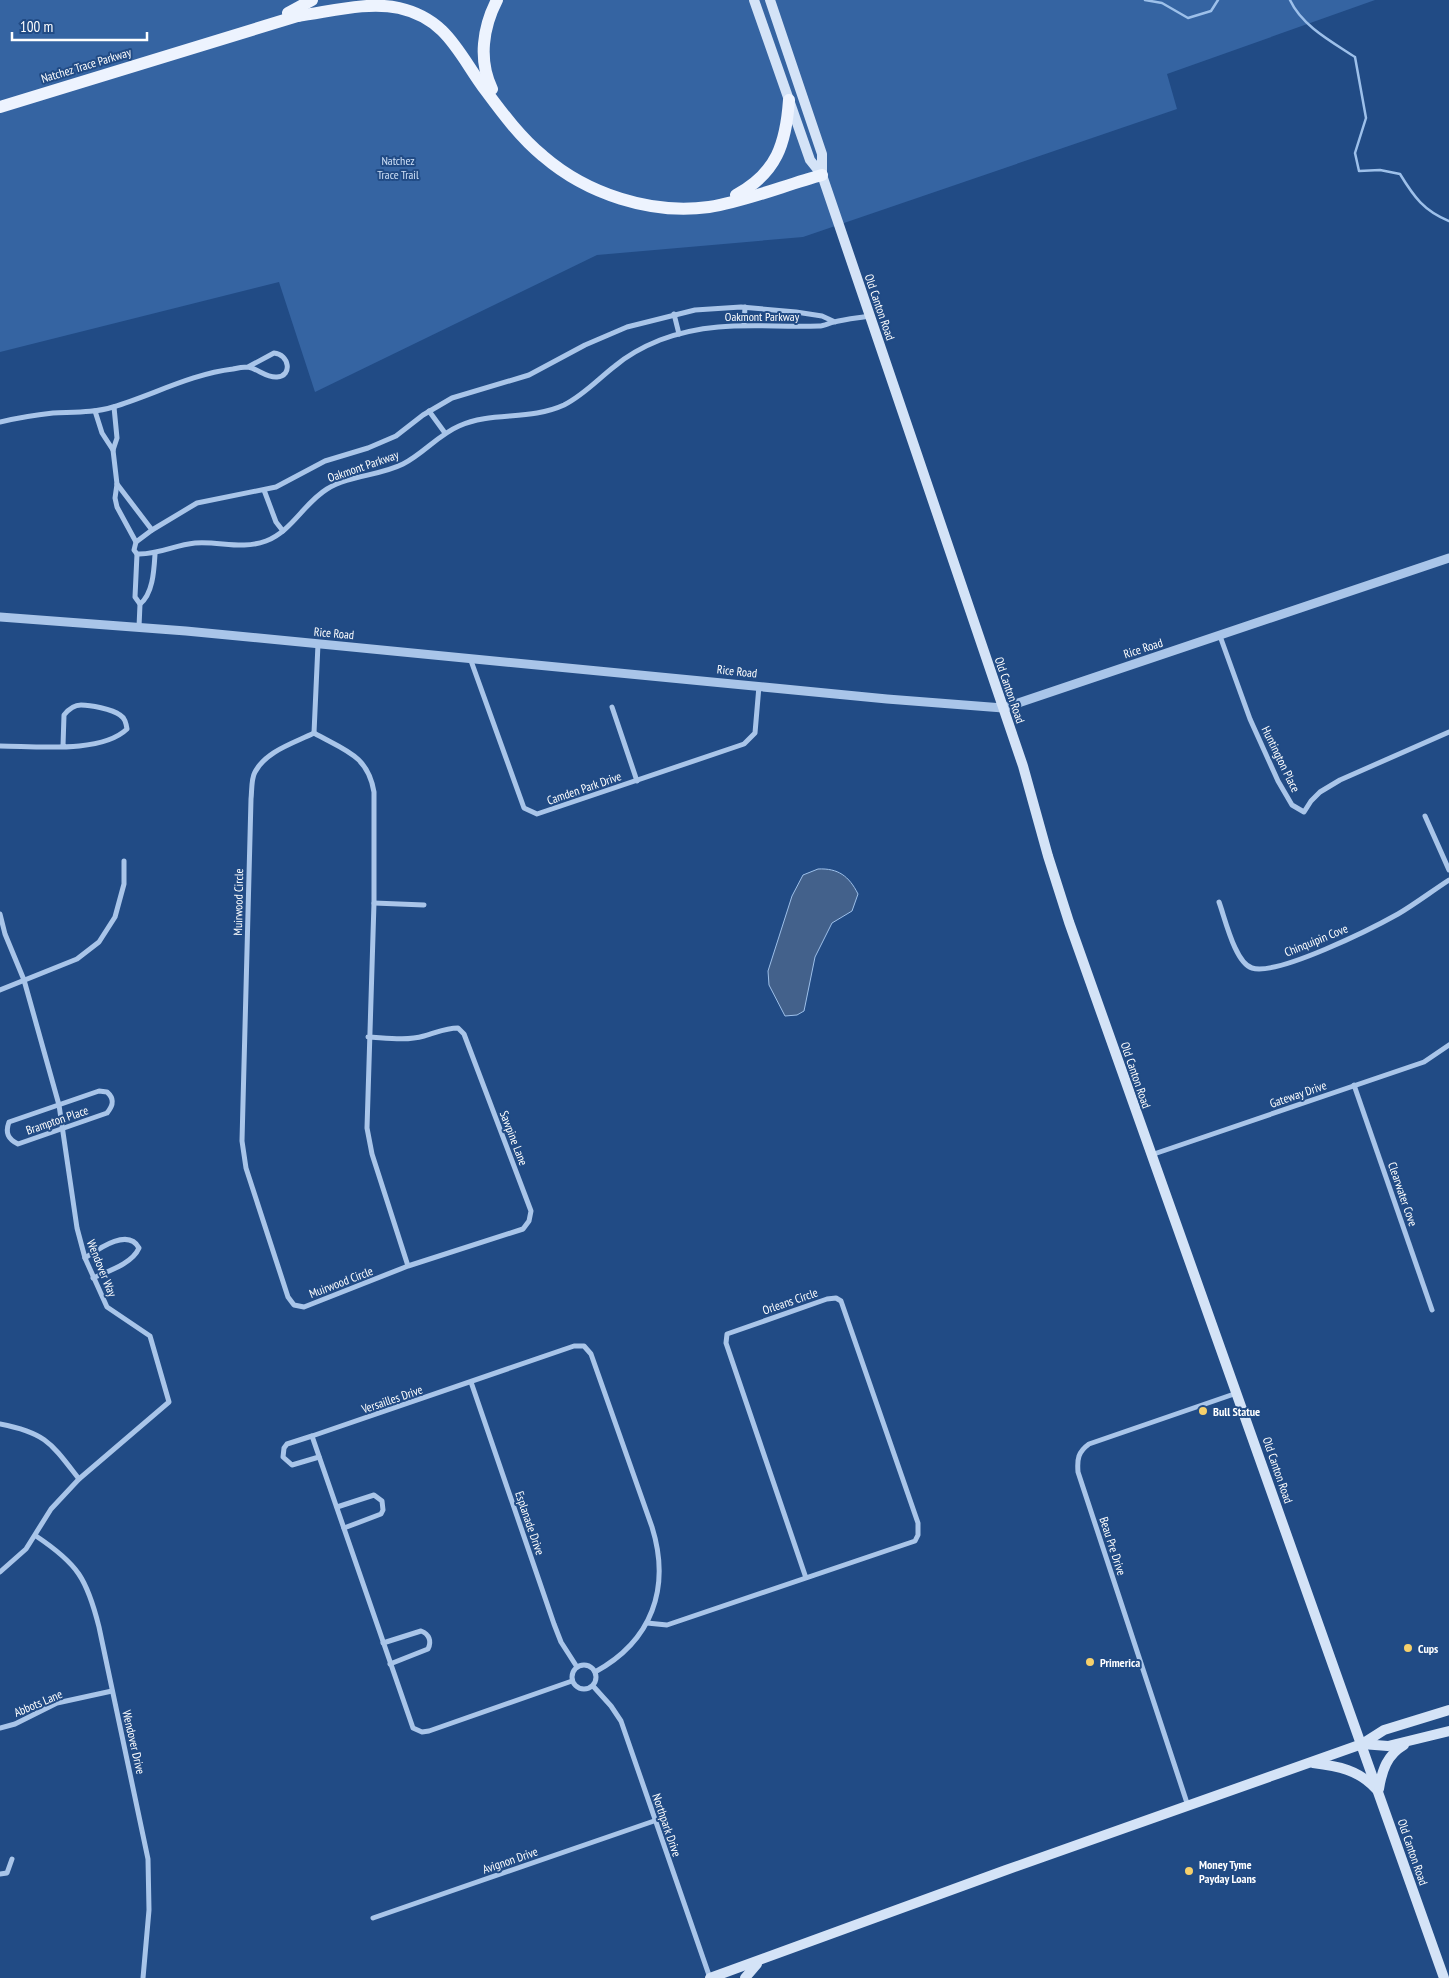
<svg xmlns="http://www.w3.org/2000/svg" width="1449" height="1978" font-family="'PT Sans Narrow',sans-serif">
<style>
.green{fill:#3564a2}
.water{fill:#43618b;stroke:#9dc0ea}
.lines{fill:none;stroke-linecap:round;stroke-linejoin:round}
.stream{stroke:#9dc0ea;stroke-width:2.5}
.minor{stroke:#a9c5e9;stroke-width:5}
.tertiary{stroke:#a9c5e9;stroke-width:9}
.secondary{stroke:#d4e3f7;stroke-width:10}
.primary{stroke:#edf3fe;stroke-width:12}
.poi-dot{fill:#f6d06b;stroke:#214b85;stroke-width:2}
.labels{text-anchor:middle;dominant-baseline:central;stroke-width:4;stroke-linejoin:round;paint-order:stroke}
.street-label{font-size:12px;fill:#fff;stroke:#214b85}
.park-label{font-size:12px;fill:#cee0f7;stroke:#214b85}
.poi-label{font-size:12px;font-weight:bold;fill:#fff;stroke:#214b85;text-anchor:start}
</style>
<rect width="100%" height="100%" fill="#214b85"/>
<path class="green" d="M0 0H1375L1167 74 1177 109 803 237 597 255 315 392 279 282 0 352Z"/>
<path class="water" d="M818 869C838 868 849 876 858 894L852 911 832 923 815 957 804 1011 797 1015 785 1016 769 985 768 971 792 896 803 875Z"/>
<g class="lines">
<g class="stream">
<path d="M1145 0 1162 3 1188 18 1211 11 1218 0"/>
<path d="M1290 0C1302 26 1332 42 1355 57L1366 118 1355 153 1359 171 1380 170 1400 174C1414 197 1424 211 1449 221"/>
</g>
<g class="minor">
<path d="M674 314 679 334"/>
<path d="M835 322 822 316 796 312 741 307 695 310 627 327 585 345 529 375 452 398 423 415 396 436 368 448 325 461 276 487 197 503 152 530 136 542 134 550 137 554C159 555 174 545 195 543 220 541 242 550 266 541 292 531 304 503 327 489 350 475 379 476 403 464 423 454 438 435 459 426 492 411 529 421 564 405 584 395 598 379 615 366 628 355 645 346 660 340 716 319 762 328 819 326 824 326 829 323 834 322 846 319 858 318 870 316"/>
<path d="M744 324 745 307"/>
<path d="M114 407 117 438 113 450 117 484 115 498 117 507 136 542"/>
<path d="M95 411 102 433 113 450"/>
<path d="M429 411 445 433"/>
<path d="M0 422C17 418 35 415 53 413 73 412 94 413 113 407 153 395 191 374 233 369 237 368 244 367 248 367 258 369 267 378 277 377 293 376 289 354 274 353L248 367"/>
<path d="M117 484 152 530"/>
<path d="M264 490 276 522 283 531"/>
<path d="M137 554 135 597 140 604 139 627"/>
<path d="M140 604C153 594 154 570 155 554"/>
<path d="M1220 636 1250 719 1278 781 1292 805 1304 812 1311 801 1320 792 1340 780 1449 732"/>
<path d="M470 658 524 808 537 814 744 744 755 733 759 686"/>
<path d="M612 707 637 781"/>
<path d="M314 733 318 644"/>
<path d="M0 746C34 746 101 754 127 729 126 723 125 718 120 715 112 709 90 705 81 705 73 705 68 710 64 715L63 746"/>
<path d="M1425 816 1449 870"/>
<path d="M1219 902C1225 918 1235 963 1252 968 1278 976 1373 928 1398 914 1415 904 1432 891 1449 880"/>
<path d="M374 903 424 905"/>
<path d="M0 914 5 934 24 980 59 1105 77 1228 85 1258 107 1307 150 1336 169 1402 79 1479 51 1509 26 1549 0 1572"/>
<path d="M0 990 77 959 99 942 115 917 124 884V861"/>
<path d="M368 1037C387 1038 406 1041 424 1036 436 1033 445 1028 458 1028L464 1034 531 1211 529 1221 523 1229 408 1266 304 1307 294 1305 288 1297 246 1168 242 1141 251 799C252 791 251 779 255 772 266 751 294 743 314 733 344 750 368 755 374 792V903L367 1128 372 1154 408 1266"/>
<path d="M1354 1085 1432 1310"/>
<path d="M99 1091 107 1092C115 1099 113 1106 107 1113L18 1144C8 1139 5 1133 9 1122Z"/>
<path d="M1151 1155 1424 1062 1449 1045"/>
<path d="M85 1258C97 1250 128 1227 139 1248 132 1264 108 1271 93 1278"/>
<path d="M471 1382 554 1624 561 1642 577 1667"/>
<path d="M0 1424C46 1433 51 1443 79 1479"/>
<path d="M312 1436 287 1444 284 1448 283 1457 292 1465 319 1457"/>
<path d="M337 1507 374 1495 382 1501 383 1510 381 1514 344 1528"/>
<path d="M36 1536C78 1564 87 1579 99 1627L148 1859 149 1910 143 1978"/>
<path d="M647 1623 667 1625 915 1541 918 1535V1523L841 1301 836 1298 827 1299 727 1334 726 1343 806 1578"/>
<path d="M383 1643 421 1631C429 1634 432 1641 428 1649L390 1664"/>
<circle cx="584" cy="1677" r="12"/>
<path d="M572 1681 429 1731 422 1732 413 1728 312 1436 574 1346H584L591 1354 652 1527C671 1588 652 1641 595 1672"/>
<path d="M593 1686 611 1706 621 1721 710 1978"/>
<path d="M0 1728 15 1724 57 1703 112 1691"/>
<path d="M1188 1806 1078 1472C1077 1459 1078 1452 1089 1444L1237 1393"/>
<path d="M0 1874 7 1873 12 1859"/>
<path d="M373 1918 654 1821"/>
</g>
<path class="tertiary" d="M0 617 186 631 887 699 1003 708 1449 558"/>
<g class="secondary">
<path d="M754 0 810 160 822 175"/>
<path d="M770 0 822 154V175L1023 766 1048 856 1069 922 1444 1978"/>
<path d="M1362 1744 1388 1746 1449 1731"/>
<path d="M1313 1763C1338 1766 1359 1770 1376 1789"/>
<path d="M1379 1789C1382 1770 1387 1755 1404 1745"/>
<path d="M710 1978 1006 1870 1362 1744 1384 1730 1449 1710"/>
<path d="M745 1978 757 1964"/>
</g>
<g class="primary">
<path d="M288 13 312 0"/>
<path d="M297 16C329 12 367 1 399 8 448 19 459 55 486 91 503 114 521 138 543 156 587 194 651 215 709 207 747 201 785 185 822 175"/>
<path d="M492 89C478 60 483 27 497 0"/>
<path d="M0 107 304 14"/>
<path d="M736 195C777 173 786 143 789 100"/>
</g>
</g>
<g class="poi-dot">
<circle cx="1203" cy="1411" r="5"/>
<circle cx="1408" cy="1648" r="5"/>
<circle cx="1090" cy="1662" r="5"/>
<circle cx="1189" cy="1871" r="5"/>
</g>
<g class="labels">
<g class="street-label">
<text transform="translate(86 65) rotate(-17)">Natchez Trace Parkway</text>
<text transform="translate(880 307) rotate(71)">Old Canton Road</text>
<text x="762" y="316">Oakmont Parkway</text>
<text transform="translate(363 466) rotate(-19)">Oakmont Parkway</text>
<text transform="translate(334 633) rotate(5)">Rice Road</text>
<text transform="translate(1143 648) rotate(-18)">Rice Road</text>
<text transform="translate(737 671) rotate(6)">Rice Road</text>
<text transform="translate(1010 690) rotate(71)">Old Canton Road</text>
<text transform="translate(1281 759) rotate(64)">Huntington Place</text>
<text transform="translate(584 788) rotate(-19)">Camden Park Drive</text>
<text transform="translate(238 902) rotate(-89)">Muirwood Circle</text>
<text transform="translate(1316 940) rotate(-22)">Chinquipin Cove</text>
<text transform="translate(1136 1075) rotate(71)">Old Canton Road</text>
<text transform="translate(1298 1094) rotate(-19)">Gateway Drive</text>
<text transform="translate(57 1120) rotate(-19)">Brampton Place</text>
<text transform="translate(514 1138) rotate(69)">Sawpine Lane</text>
<text transform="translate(1403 1194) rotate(71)">Clearwater Cove</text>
<text transform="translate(102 1268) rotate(68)">Wendover Way</text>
<text transform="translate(341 1282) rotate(-21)">Muirwood Circle</text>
<text transform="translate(790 1301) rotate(-19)">Orleans Circle</text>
<text transform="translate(392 1399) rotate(-19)">Versailles Drive</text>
<text transform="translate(1278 1470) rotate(71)">Old Canton Road</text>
<text transform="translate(530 1523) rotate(71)">Esplanade Drive</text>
<text transform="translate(1113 1546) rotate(72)">Beau Pre Drive</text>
<text transform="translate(38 1703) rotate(-23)">Abbots Lane</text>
<text transform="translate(134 1742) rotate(77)">Wendover Drive</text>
<text transform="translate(667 1825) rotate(71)">Northpark Drive</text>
<text transform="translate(1413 1852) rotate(71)">Old Canton Road</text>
<text transform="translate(510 1860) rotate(-19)">Avignon Drive</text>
</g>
<g class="park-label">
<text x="398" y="160">Natchez<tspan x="398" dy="14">Trace Trail</tspan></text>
</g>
<g class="poi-label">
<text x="1213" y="1411">Bull Statue</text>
<text x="1418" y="1648">Cups</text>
<text x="1100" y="1662">Primerica</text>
<text x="1199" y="1864">Money Tyme<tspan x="1199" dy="14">Payday Loans</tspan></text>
</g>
</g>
<path d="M12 32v8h135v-8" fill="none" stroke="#ffffff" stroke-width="2.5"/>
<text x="20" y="32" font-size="15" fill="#ffffff" stroke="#214b85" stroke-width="4" paint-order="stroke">100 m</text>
</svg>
